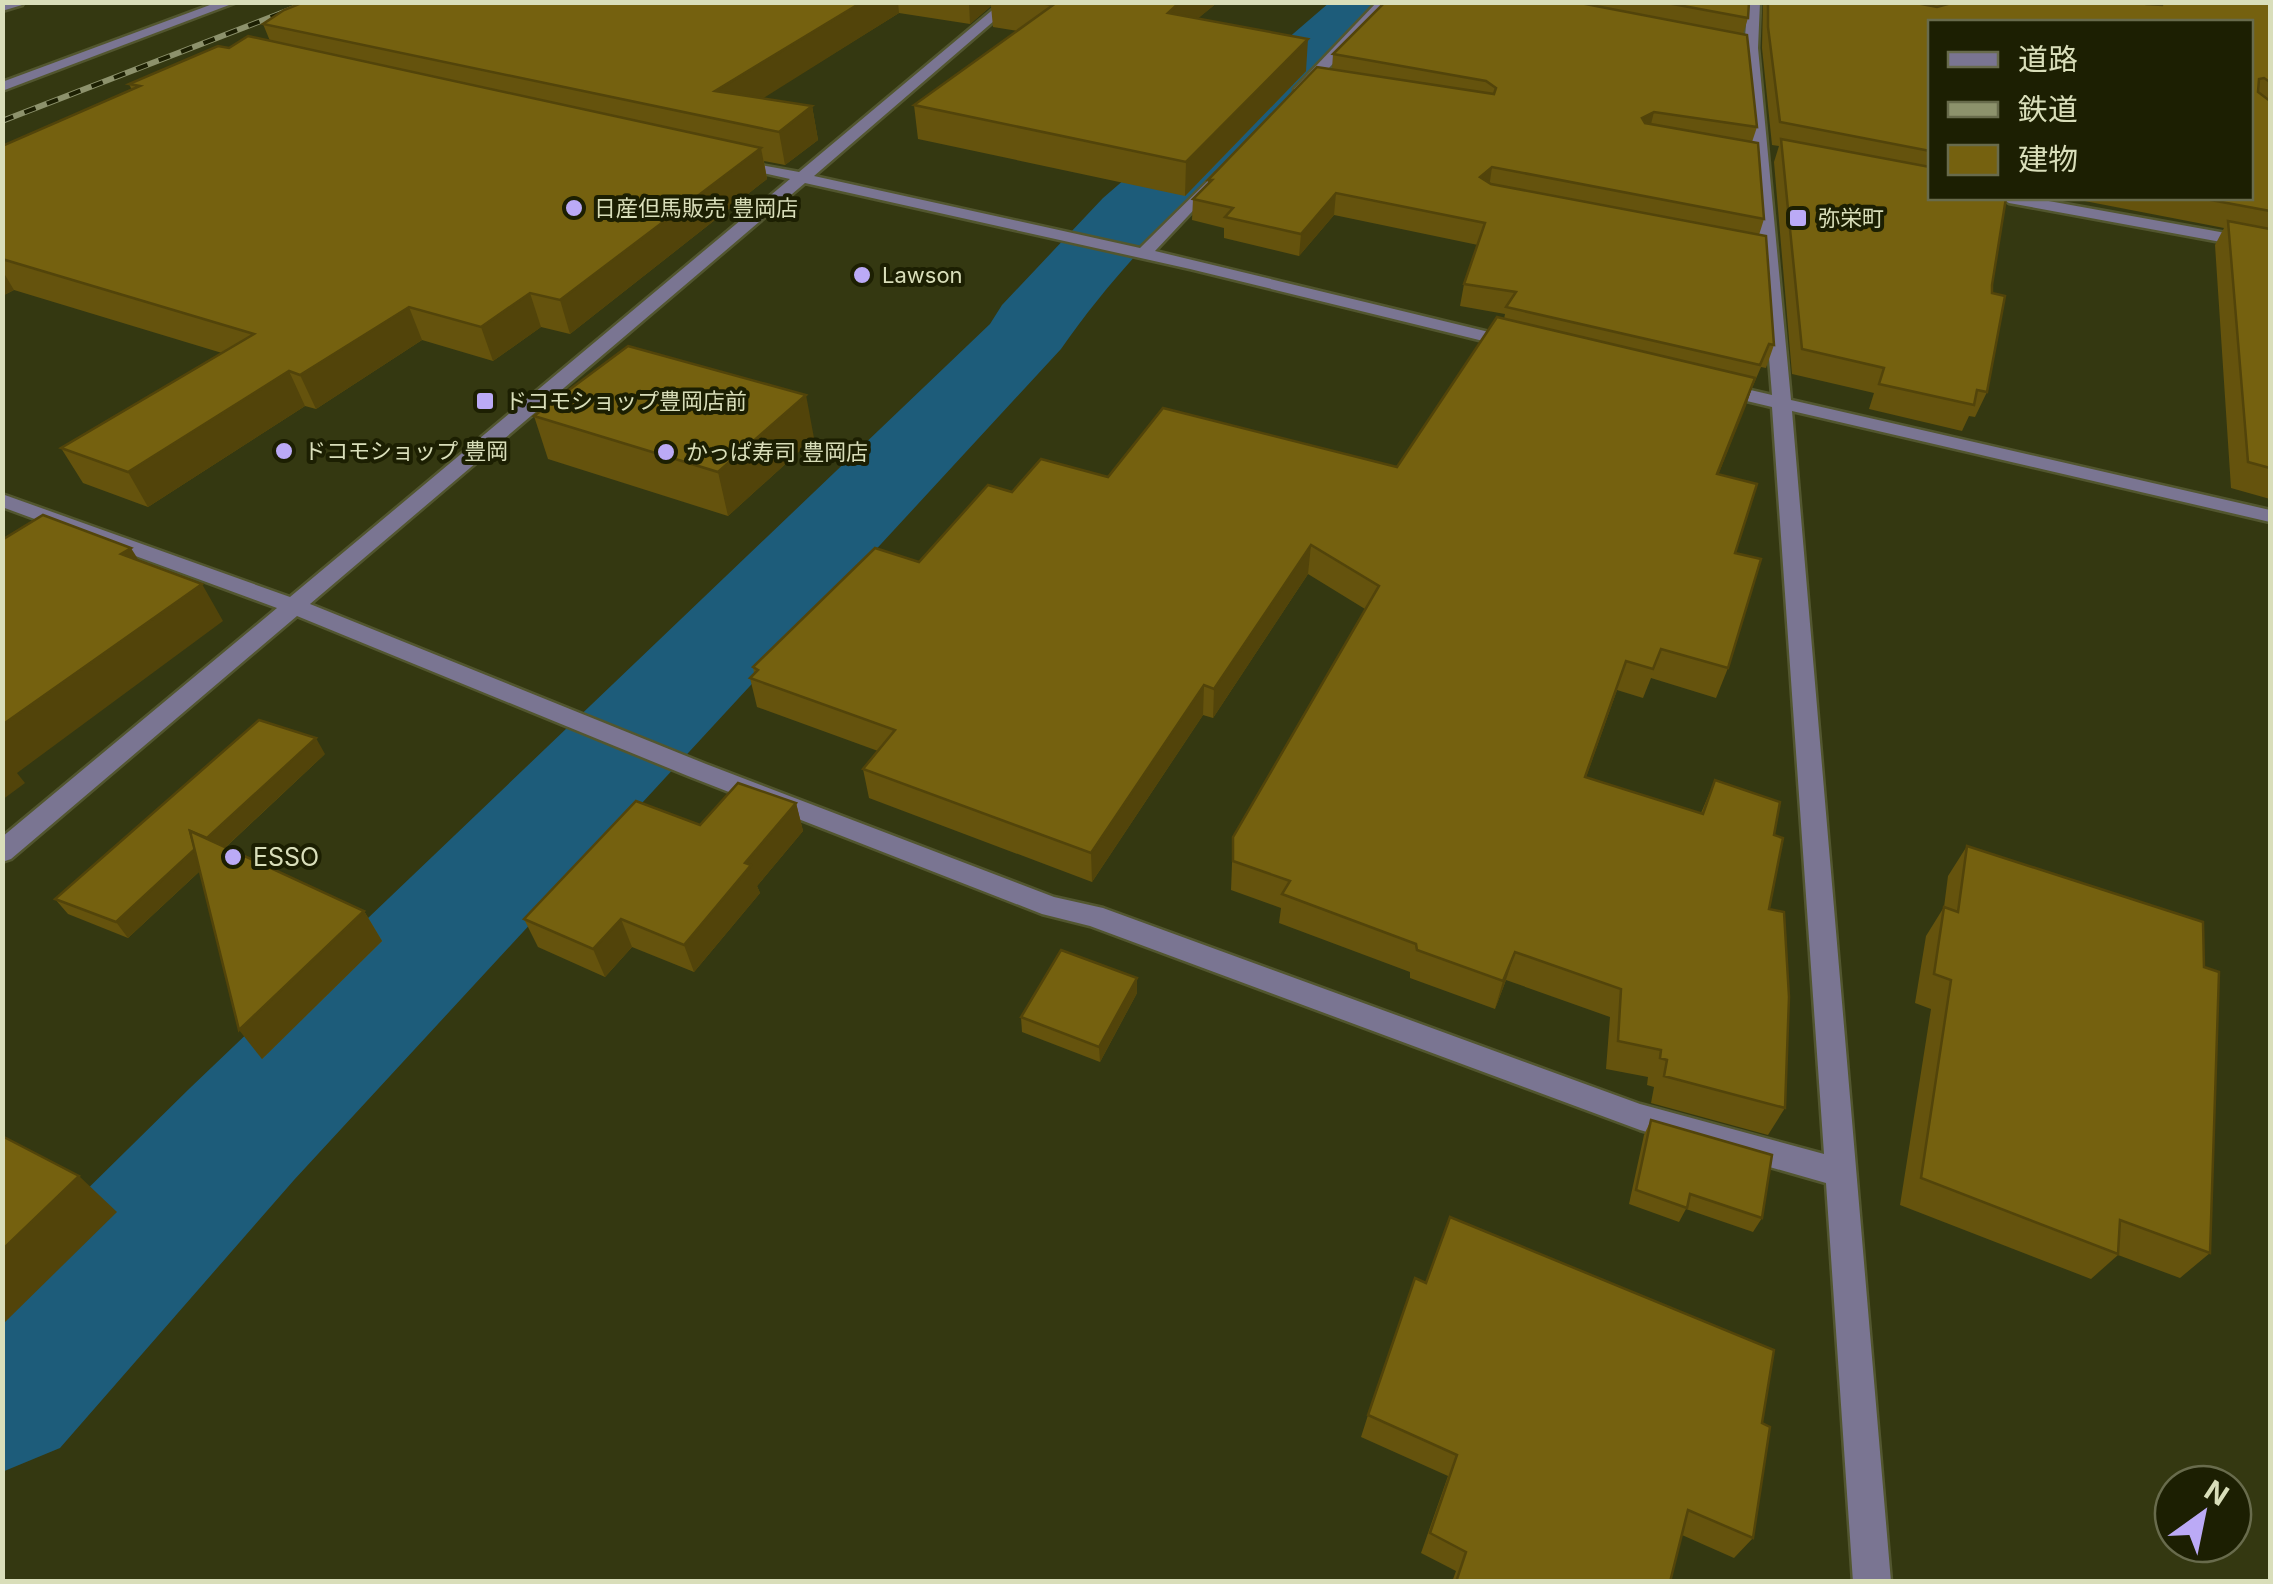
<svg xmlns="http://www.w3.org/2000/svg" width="2273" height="1584" font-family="Inter,'Noto Sans JP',sans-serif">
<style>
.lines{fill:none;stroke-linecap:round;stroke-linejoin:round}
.river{fill:#1d5c7a;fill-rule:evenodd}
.minor-casing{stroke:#52562f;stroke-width:5}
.minor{fill:#7a7592;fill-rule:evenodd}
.rail-casing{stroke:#8d926c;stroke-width:6}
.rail{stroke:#1c1f02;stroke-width:4;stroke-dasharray:12;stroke-linecap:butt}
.wall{fill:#65530d}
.shaded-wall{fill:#52440a}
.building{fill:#75610f;stroke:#52440a;stroke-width:2.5}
.poi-dot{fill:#bbaaf6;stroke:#1c1f02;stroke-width:4}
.labels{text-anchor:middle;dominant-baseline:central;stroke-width:8;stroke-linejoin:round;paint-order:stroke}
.far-poi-label{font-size:22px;fill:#d9deba;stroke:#1c1f02;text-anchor:start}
.poi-label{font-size:25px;fill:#d9deba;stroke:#1c1f02;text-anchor:start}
</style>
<rect width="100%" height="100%" fill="#343811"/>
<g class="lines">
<path class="river" d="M1330 2H1397L1388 15C1275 120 1149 222 1061 349L294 1180 60 1448 2 1472V1273L190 1088 990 324 1002 305 1103 198Z"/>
<g class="minor-casing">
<g id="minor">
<path d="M24 2 22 5 2 11V3Z"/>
<path d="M218 2H237L2 91V82Z"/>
<path d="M1002 2H1016L814 176 1140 248 1216 173 1224 178 1221 181 1155 251 1522 340 1525 344 1516 349 1190 269 805 183 310 604 706 764 1054 897 1103 908 1640 1104 1824 1154 1772 407 1709 392 1707 388 1716 382 1772 395 1744 48 1748 2H1760L1758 48 1791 400 2270 510V522L1792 411 1891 1582H1853L1826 1183 1640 1130 1090 926 1042 914 688 776 297 616 11 859 2 862V837L277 608 2 507V494L290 597 790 179 727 165V159L799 172Z"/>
<path d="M1377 2H1390L1304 95H1294V89Z"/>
<path d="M2001 198H2032L2270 241V251L2009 203Z"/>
</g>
</g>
<use href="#minor" class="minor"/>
<g class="rail-casing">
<path id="rail" d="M2 121 310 2"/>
</g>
<use href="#rail" class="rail"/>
</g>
<g class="wall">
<path d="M304 2H1218L1198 18 1306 71 1185 196 918 139 914 105 1018 31 993 27 991 6 970 24 899 13 762 98 812 106 818 140 785 165 764 161 767 179 570 334 541 327 493 361 422 340 316 409 305 406 148 507 83 483 61 448 222 353 14 290 2 296V146L132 90 129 84 229 48 270 41 263 24Z"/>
<path d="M1385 2H1749L1748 18 1743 34 1757 127 1752 142 1764 219 1759 235 1774 345 1766 368 1761 367 1752 388 1718 475 1735 553 1728 668 1716 698 1651 678 1643 698 1617 690 1586 777 1701 813 1715 780 1774 835 1769 909 1785 1108 1768 1135 1651 1103 1654 1087 1647 1085 1648 1077 1606 1069 1610 1017 1506 980 1495 1009 1410 978V972L1279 923 1281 908 1231 890 1233 837 1365 609 1308 574 1213 718 1203 715 1092 882 869 798 863 769 878 751 757 707 750 678 754 673 753 667 919 562 1012 492 1108 477 1397 467 1504 319 1505 314 1460 306 1464 284 1478 245 1334 215 1299 256 1224 238V228L1192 220 1193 199 1208 184V180L1332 69 1333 54Z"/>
<path d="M1763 2H2270V499L2231 488 2215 245 2224 228 2069 198H2250L1930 22V198L1992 285 1987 392 1975 417 1969 416 1962 431 1869 409 1874 393 1792 374 1774 162 1779 146 1772 145 1762 48Z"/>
<path d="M534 416 814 438 728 516 548 459Z"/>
<path d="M325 754 226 847 364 911 382 941 262 1059 200 871 128 938 68 914 55 899Z"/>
<path d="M796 803 803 831 757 886 760 893 694 972 632 947 605 977 538 947 524 919 700 825Z"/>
<path d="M1967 846 2210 1253 2180 1278 2118 1255 2091 1279 1900 1205 1931 1009 1915 1003 1926 936 1944 907 1948 876Z"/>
<path d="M1137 993 1100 1062 1022 1032 1021 1017Z"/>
<path d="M1651 1120 1762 1218 1753 1232 1686 1209 1679 1222 1629 1204 1644 1135Z"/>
<path d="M1368 1415 1762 1423 1753 1538 1734 1558 1682 1535 1670 1582H1452L1456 1571 1421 1553 1448 1476 1361 1437Z"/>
</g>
<g class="shaded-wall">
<path d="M862 2H898L899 13 727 121 715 91Z"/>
<path d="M969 2H991V6L970 24Z"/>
<path d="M1180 2H1218L1167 44 1168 13Z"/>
<path d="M1308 39 1306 71 1185 196 1186 162Z"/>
<path d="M812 106 818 140 785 165 779 132Z"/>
<path d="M1654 112 1649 132 1642 118Z"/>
<path d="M761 148 767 179 570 334 560 300Z"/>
<path d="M1492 167 1489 188 1480 177Z"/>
<path d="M1336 193 1334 215 1299 256 1301 234Z"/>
<path d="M2 270 14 290 2 296Z"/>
<path d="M530 293 541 327 493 361 481 327Z"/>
<path d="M409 307 422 340 316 409 300 375Z"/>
<path d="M289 371 305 406 148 507 128 472Z"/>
<path d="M1755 378 1746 406 1707 503 1717 474Z"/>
<path d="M806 395 814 438 728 516 718 472Z"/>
<path d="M1311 545 1308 574 1213 718 1214 689Z"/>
<path d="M131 548 154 585 121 554Z"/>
<path d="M202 584 223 621 17 773 25 783 2 800V725Z"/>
<path d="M1204 685 1203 715 1092 882 1091 853Z"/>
<path d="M316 738 325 754 128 938 116 922Z"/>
<path d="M796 803 803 831 757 886 760 893 694 972 684 945 745 863Z"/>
<path d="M364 911 382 941 262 1059 239 1030Z"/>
<path d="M621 919 632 947 605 977 593 949Z"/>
<path d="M1515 952 1506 980 1495 1009 1503 981Z"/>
<path d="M1137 978V993L1100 1062 1099 1047Z"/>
<path d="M79 1176 117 1212 2 1325V1250Z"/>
</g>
<g class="building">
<path d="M304 2H862L715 91 812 106 779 132 263 24 284 10Z"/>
<path d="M1034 2H1180L1168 13 1308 39 1186 162 914 105 1053 5Z"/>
<path d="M1385 2H1575L1747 35 1757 127 1654 112 1642 118 1645 123 1758 143 1764 219 1492 167 1480 177 1491 184 1766 236 1774 345 1769 344 1760 365 1506 307 1516 292 1464 284 1485 223 1336 193 1301 234 1225 217 1233 208 1193 199 1212 180H1208L1317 67 1494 94 1496 88 1486 81 1333 54Z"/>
<path d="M1662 2H1749L1748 18Z"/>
<path d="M1768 2H1911L1937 7 1955 2H2144L2146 4 2162 5 2164 2H2270V82L2264 78 2259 79 2258 92 2270 101V211L2200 198H2250V22H1930V151L1780 122 1768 27Z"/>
<path d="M248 36 761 148 560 300 530 293 481 327 409 307 300 375 289 371 128 472 61 448 254 334 2 259V146L140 86 129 84 218 46 229 48Z"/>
<path d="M1781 139 1930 167V198H2006L1992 285V293L2005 296 1987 392 1977 390 1974 405 1879 384 1884 368 1802 349Z"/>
<path d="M2228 221 2270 229V468L2248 462Z"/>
<path d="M1497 317 1755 378 1717 474 1757 484 1735 553 1761 559 1728 668 1661 649 1653 669 1626 661 1585 777 1703 814 1715 780 1780 802 1774 835 1783 838 1769 909 1784 912 1789 997 1785 1108 1664 1076 1667 1060 1660 1058 1661 1050 1618 1041 1621 989 1515 952 1503 981 1417 950 1416 944 1282 894 1290 881 1233 861V837L1379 586 1311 545 1214 689 1204 685 1091 853 863 769 895 730 750 678 758 670 753 667 875 548 919 562 988 485 1012 492 1041 459 1108 477 1163 408 1397 467Z"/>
<path d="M628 346 806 395 718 472 534 416Z"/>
<path d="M43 515 131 548 121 554 202 584 2 725V540Z"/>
<path d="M259 720 316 738 207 838 190 831 195 849 116 922 55 899Z"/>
<path d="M738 783 796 803 745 863 751 865 684 945 621 919 593 949 524 919 636 801 700 825Z"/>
<path d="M190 831 364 911 239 1030Z"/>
<path d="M1967 846 2203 922 2204 967 2219 972 2210 1253 2120 1220 2118 1254 1921 1178 1951 980 1934 974 1944 907 1958 912Z"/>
<path d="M1061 950 1137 978 1099 1047 1021 1017Z"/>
<path d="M1651 1120 1772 1155 1762 1218 1690 1194 1687 1208 1636 1190Z"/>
<path d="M2 1136 79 1176 2 1250Z"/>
<path d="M1450 1217 1774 1350 1762 1423 1770 1427 1753 1538 1688 1510 1670 1582H1456L1466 1552 1430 1533 1457 1455 1368 1415 1415 1278 1426 1283Z"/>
</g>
<g class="poi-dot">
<circle cx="574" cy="208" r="10"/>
<rect x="1788" y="208" width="20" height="20" rx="5"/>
<circle cx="862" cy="275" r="10"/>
<rect x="475" y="391" width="20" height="20" rx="5"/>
<circle cx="284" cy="451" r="10"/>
<circle cx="666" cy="452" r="10"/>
<circle cx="233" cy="857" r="10"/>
</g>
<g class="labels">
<g class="far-poi-label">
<text x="594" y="208">日産但馬販売 豊岡店</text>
<text x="1818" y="218">弥栄町</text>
<text x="882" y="275">Lawson</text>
<text x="505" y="401">ドコモショップ豊岡店前</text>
<text x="304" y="451">ドコモショップ 豊岡</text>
<text x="686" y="452">かっぱ寿司 豊岡店</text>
</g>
<g class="poi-label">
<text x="253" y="857">ESSO</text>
</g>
</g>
<rect width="2273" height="1584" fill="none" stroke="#d9deba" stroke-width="10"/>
<rect x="1928" y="20" width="325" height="180" fill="#1c1f02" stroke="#686b4c" stroke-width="2.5"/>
<rect x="1948" y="52" width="50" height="15" fill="#7a7592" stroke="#686b4c" stroke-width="2.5"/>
<text x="2018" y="70" font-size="30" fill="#d9deba">道路</text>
<rect x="1948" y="102" width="50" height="15" fill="#8d926c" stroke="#686b4c" stroke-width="2.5"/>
<text x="2018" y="120" font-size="30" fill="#d9deba">鉄道</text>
<rect x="1948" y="145" width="50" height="30" fill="#75610f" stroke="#686b4c" stroke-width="2.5"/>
<text x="2018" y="170" font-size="30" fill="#d9deba">建物</text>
<g transform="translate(2203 1514) rotate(33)"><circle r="48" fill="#1c1f02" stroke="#686b4c" stroke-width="2.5"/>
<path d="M0-8L18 38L0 25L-18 38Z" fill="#bbaaf6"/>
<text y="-15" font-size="28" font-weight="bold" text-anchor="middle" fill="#d9deba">N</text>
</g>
</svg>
